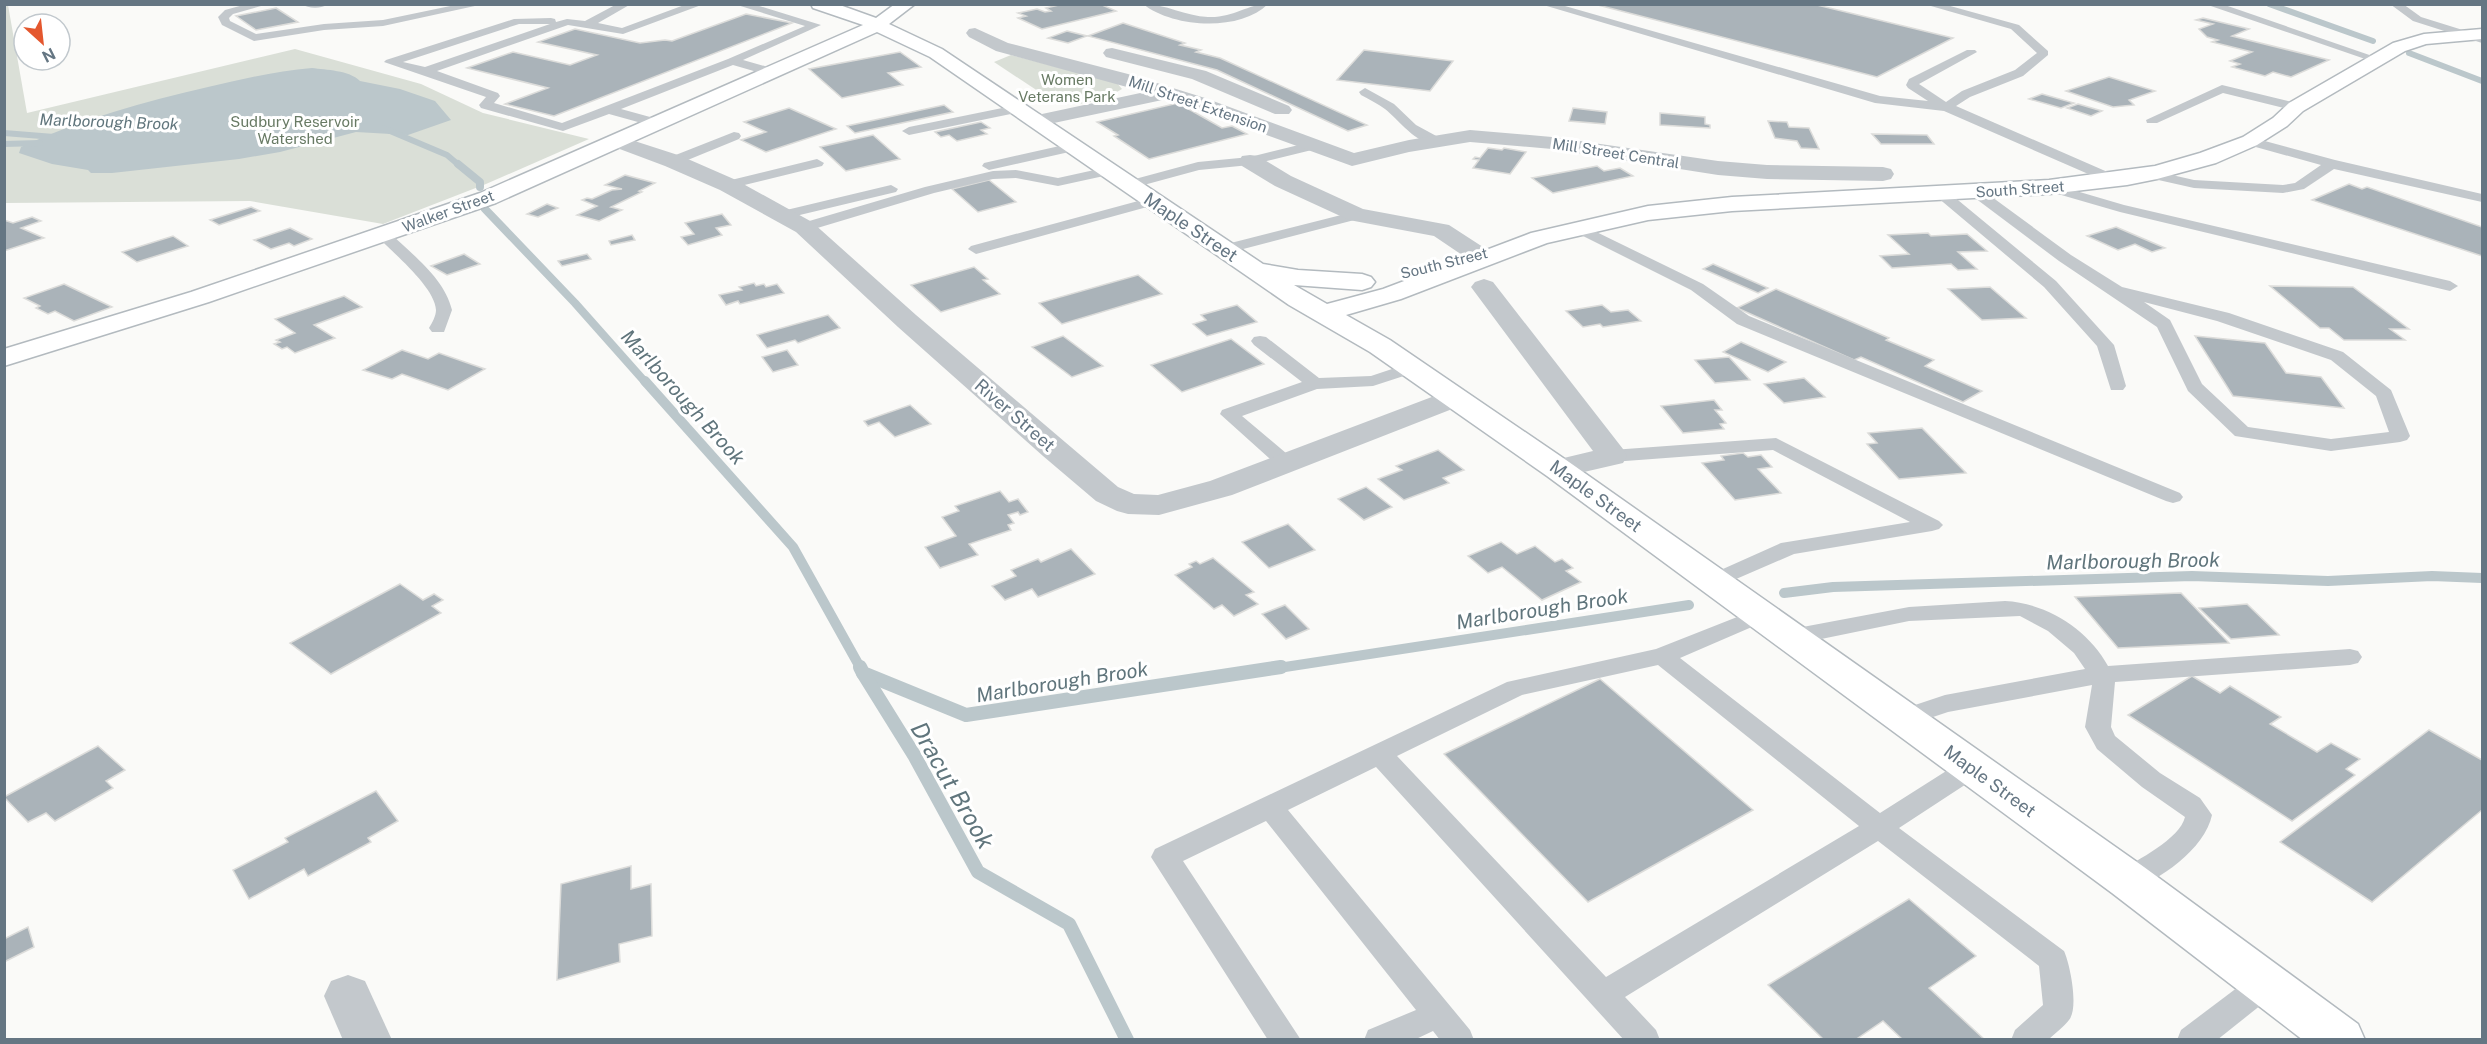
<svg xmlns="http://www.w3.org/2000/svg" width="2487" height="1044" font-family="'Public Sans',sans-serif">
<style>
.green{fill:#dadfd7}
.water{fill:#bbc7cb}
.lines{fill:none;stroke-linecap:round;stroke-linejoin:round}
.stream-far3{stroke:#bbc7cb;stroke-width:6}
.stream-far2{stroke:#bbc7cb;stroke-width:8}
.stream-far1{stroke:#bbc7cb;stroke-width:10}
.stream{stroke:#bbc7cb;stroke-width:14}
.building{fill:#aab3b9;stroke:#dcdcda;stroke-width:1.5}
.secondary-casing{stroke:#b3babf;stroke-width:3}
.lane{fill:#c3c8cc;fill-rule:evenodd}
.street{fill:#c3c8cc;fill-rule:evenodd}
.secondary{fill:#fff;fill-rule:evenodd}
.labels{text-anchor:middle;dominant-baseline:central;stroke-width:6;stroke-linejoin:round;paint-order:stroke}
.far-park-label{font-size:15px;fill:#687a64;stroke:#fff}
.far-street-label{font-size:15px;fill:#657683;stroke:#fff}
.far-water-label{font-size:16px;font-style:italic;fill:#60757c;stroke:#fff}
.street-label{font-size:18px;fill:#657683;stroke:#fff}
.water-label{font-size:20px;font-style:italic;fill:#60757c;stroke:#fff}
.near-water-label{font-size:24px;font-style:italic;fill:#60757c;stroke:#fff}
</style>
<rect width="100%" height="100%" fill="#fafaf8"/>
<g class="green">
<path d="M4 5H8L27 113 295 49 421 84 483 113 589 139 486 184 383 224 250 201 5 203Z"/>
<path d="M1011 55 1117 83 1122 89C1106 100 1079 106 1059 105L994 62Z"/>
</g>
<path class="water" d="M312 68C326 70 349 70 360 81L400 89 435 101 451 120 408 135 356 132 280 152 239 159 112 173H91L88 170 52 164 19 153 21 147C81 119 143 102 208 87 242 79 277 71 312 68Z"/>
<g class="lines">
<g class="stream-far3">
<path d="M2269 4 2373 41"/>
<path d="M2409 53 2482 81"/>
<path d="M383 128 447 155 460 166"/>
<path d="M4 133 54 137"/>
<path d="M4 144 40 143"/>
</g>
<g class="stream-far2">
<path d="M458 164 480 182V187"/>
<path d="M485 209 575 303 646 383"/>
</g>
<g class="stream-far1">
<path d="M645 381 793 547 861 669"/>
<path d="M1784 593 1833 587 2192 576 2328 581 2432 576 2482 578"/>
<path d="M1272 669 1689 605"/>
</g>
<g class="stream">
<path d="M860 667 863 673 966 715 1281 667"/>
<path d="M863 673 914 755 978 872 1069 924 1127 1040"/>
</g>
</g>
<g class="building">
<path d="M1063 4H1100L1116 11 1042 29 1018 18 1026 16 1018 13 1037 9 1045 12 1051 11 1046 8Z"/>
<path d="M1594 4H1813L1953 38 1877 77Z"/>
<path d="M276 8 298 22 256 30 236 16Z"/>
<path d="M746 14 792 23 554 116 505 104 548 88 467 68 513 52 570 65 597 55 538 42 575 29 640 43 665 40 672 41Z"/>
<path d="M2203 18 2249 29 2232 36 2329 60 2291 77 2273 72 2265 76 2232 67 2240 64 2230 61 2252 52 2212 42 2218 40 2207 37 2199 29 2213 24 2196 20Z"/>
<path d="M1123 23 1185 43 1180 45 1201 50 1196 52 1220 58 1367 125 1348 131 1217 70 1088 36Z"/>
<path d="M1067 31 1087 36 1068 43 1048 38Z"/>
<path d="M1364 50 1453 61 1430 91 1337 80Z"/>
<path d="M900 52 921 67 888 73 903 85 842 98 809 69Z"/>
<path d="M2109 77 2155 91 2129 100 2134 105 2113 107 2066 91Z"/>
<path d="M2042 94 2074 103 2061 108 2029 99Z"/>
<path d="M1178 103 1222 128 1232 126 1247 134 1149 159 1114 136 1118 135 1097 122Z"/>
<path d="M2078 104 2102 111 2091 116 2067 108Z"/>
<path d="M944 105 953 112 855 133 847 126Z"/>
<path d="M789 108 836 129 766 152 741 140 766 132 744 122Z"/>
<path d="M1573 108 1607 112 1605 124 1569 121Z"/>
<path d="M1660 113 1705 117V124L1710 125V128L1660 125Z"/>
<path d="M1768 121 1787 122 1789 127 1809 128 1819 149 1801 148 1797 141 1775 138Z"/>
<path d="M981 122 990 128 981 130 987 134 957 141 949 135 941 137 935 132Z"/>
<path d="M1872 134 1927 135 1934 144H1881Z"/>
<path d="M873 135 900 159 846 171 820 147Z"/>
<path d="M1488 148 1502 150 1504 148 1526 152 1510 174 1473 168 1479 160 1473 159 1475 157 1480 158Z"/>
<path d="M1597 166 1604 171 1620 168 1633 176 1553 193 1532 178Z"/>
<path d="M625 175 655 183 639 191 642 192 611 207 622 210 599 221 577 215 597 206 582 200 587 198 592 199 612 190 622 189 605 185Z"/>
<path d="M989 180 1016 202 978 212 952 189Z"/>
<path d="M2349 184 2362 189 2367 187 2482 227V256L2312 200Z"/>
<path d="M547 204 558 208 538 217 527 214Z"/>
<path d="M251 207 260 211 219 225 210 220Z"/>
<path d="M722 214 731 225 716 228 722 235 688 245 681 237 694 234 685 223Z"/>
<path d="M32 217 41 221 21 228 44 238 4 251V220L13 223Z"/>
<path d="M2116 227 2165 248 2152 252 2135 244 2118 250 2087 236Z"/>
<path d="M290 228 312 239 294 246 289 243 271 249 254 240Z"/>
<path d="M1928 233 1931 236 1967 234 1987 251 1958 252 1977 269 1958 270 1951 264 1892 268 1880 256 1909 254 1888 235Z"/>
<path d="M632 235 635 240 611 245 609 241Z"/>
<path d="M173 236 188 246 137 262 122 252Z"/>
<path d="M464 254 480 264 447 275 431 266Z"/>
<path d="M587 254 591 259 562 266 558 261Z"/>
<path d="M1713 264 1768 288 1758 293 1703 269Z"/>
<path d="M974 267 988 279 983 280 1000 294 941 312 911 285Z"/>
<path d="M1138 275 1162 294 1062 324 1039 303Z"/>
<path d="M754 283 756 286 764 284 766 287 777 284 784 293 740 304 738 301 726 305 719 295 742 290 739 287Z"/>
<path d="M64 284 112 307 74 321 55 311 48 314 36 308 40 306 24 298Z"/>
<path d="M2270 286 2353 287 2409 329H2390L2405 340H2344L2329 328H2320Z"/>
<path d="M1990 287 2026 318 1982 320 1948 289Z"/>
<path d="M1776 289 1889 338 1886 340 1934 360 1925 366 1982 391 1963 402 1861 357 1854 360 1737 308Z"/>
<path d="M344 296 362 307 314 325 335 338 295 353 287 347 282 349 274 344 280 342 276 340 295 333 275 319Z"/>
<path d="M1237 305 1257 322 1207 336 1193 324 1206 320 1201 315Z"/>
<path d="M1602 305 1611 312 1628 310 1641 321 1603 327 1600 324 1583 327 1566 311Z"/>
<path d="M828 315 840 328 798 343 795 340 767 348 757 335Z"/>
<path d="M1063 336 1103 366 1072 377 1032 347Z"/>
<path d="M2195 336 2265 343 2286 373 2321 377 2344 408 2233 396Z"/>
<path d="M1231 339 1264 364 1182 392 1151 365Z"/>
<path d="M1741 342 1786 362 1768 372 1723 352Z"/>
<path d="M402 350 428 359 439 353 485 369 448 390 402 374 392 379 363 370Z"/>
<path d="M787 350 798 365 773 372 762 357Z"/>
<path d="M1729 357 1750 380 1715 383 1695 360Z"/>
<path d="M1804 378 1825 397 1784 403 1764 384Z"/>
<path d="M1714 400 1722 410H1715L1726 423 1720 424 1724 429 1683 433 1661 406Z"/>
<path d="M910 405 931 424 895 437 879 422 868 426 864 421Z"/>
<path d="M1922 428 1966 473 1899 479 1867 444 1877 443 1868 433Z"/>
<path d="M1438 450 1464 470 1443 478 1449 483 1404 500 1378 479 1402 470 1396 466Z"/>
<path d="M1743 453 1748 457 1761 455 1772 467 1758 469 1781 493 1735 500 1702 463 1724 460 1721 456Z"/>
<path d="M1366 487 1392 507 1364 520 1338 499Z"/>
<path d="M1000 491 1009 502 1018 499 1028 512 1020 515 1018 512 1008 515 1014 523 1008 525 1011 530 969 544 978 555 940 568 925 547 956 536 942 517 959 511 955 506Z"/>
<path d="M1288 524 1315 550 1269 568 1242 542Z"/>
<path d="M1501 542 1517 554 1535 546 1555 562 1562 559 1573 568 1566 571 1581 582 1542 600 1502 567 1488 573 1468 556Z"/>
<path d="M1071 549 1095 574 1038 597 1032 589 1005 600 992 586 1016 576 1011 570 1038 559 1041 562Z"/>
<path d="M1213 558 1254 592 1246 595 1258 604 1234 616 1222 605 1214 609 1175 575 1192 567 1189 564 1196 561 1200 564Z"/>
<path d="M400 584 423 600 434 594 443 600 432 606 441 613 331 674 290 643Z"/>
<path d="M2181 593 2229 643 2118 648 2075 597Z"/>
<path d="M2247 604 2279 635 2231 639 2199 608Z"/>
<path d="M1285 605 1309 629 1286 639 1262 614Z"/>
<path d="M2192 676 2220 693 2230 686 2281 717 2270 724 2317 752 2331 743 2360 759 2346 769 2355 775 2292 821 2128 715Z"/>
<path d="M1600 679 1753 810 1588 902 1444 754Z"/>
<path d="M2429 730 2482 760V810L2372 902 2280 842Z"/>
<path d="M98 746 125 770 106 781 113 788 55 821 46 813 28 822 4 797Z"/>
<path d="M376 791 398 821 368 838 371 842 308 876 304 869 249 899 233 870 288 842 285 838Z"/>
<path d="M631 866V889L651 884 652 936 619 944 620 962 557 980 561 884Z"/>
<path d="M1909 899 1976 956 1929 988 1985 1040H1903L1883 1021 1855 1040H1824L1768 985Z"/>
<path d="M28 927 34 947 4 962V939Z"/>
</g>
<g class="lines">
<g class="secondary-casing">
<path id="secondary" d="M811 4H837L876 18 895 4H915L889 24 942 49 1263 264 1298 270 1362 274 1371 277 1375 282 1371 287 1362 290 1294 285 1327 304 1383 289 1531 233 1648 206 1732 197 2049 180 2155 166 2200 153 2243 137 2273 118 2289 103 2393 43 2424 34 2482 29V39L2426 44 2405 51 2303 111 2287 126 2257 145 2216 163 2157 179 2127 185 2049 194 1732 211 1648 220 1547 243 1401 299 1346 315 1390 340 1569 462 2144 867 2358 1024 2365 1040H2303L2112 893 1547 476 1370 352 1289 305 930 57 877 32 496 203 209 302 4 366V349L191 292 480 193 863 25 813 8Z"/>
</g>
<g class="lane">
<path d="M247 4H268L233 14 229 18 230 21 256 34 324 24 383 20 460 4H484L383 26 324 30 254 41 222 25 218 17 225 10Z"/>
<path d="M302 4H328C322 9 308 9 302 4Z"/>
<path d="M617 4H631L598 23 622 28 687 4H704L623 34 568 25 437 71 498 93 500 96 494 103 562 123 728 59 805 26 734 4H753L821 25 743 60 775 69V75L771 76 733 65 621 109 661 120 662 123 656 127 609 114 563 131 481 108 479 105 486 97 384 62 386 60 514 19 551 18 555 19 556 22 567 19 585 21ZM519 24H550L425 67 403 62Z"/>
<path d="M1143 4C1166 4 1185 16 1208 17 1234 18 1247 4 1268 4 1240 32 1173 28 1143 4Z"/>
<path d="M1540 4H1558L1880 96 1928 101 1908 88 1906 85 1909 79 1967 50H1975L1977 52 1919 84 1946 102 1962 91 2015 70 2037 53 2011 29 1924 4H1943L2019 25 2048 51V55L2023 76 1970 97 1956 106 2119 177 2121 180 2119 183H2109L1944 111 1875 103Z"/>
<path d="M2205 4H2222L2381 59 2379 61H2371Z"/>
<path d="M2390 4H2403L2421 17 2482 36V43L2413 21Z"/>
<path d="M2222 85 2300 104 2302 107 2296 111 2223 93 2157 123H2147L2146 120Z"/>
<path d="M1365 88 1394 104 1416 125 1440 138 1442 141 1440 144C1420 149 1399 120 1385 109 1378 104 1369 99 1361 95L1359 92Z"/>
<path d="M1017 105 1021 106 1023 109 1021 112 909 135 902 131 909 127Z"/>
<path d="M734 132 739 133 741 136 739 139 678 164 673 165 666 161 668 158Z"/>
<path d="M2250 137 2335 160 2482 194V202L2334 169 2304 189 2283 193 2194 188 2145 177 2143 174 2150 170 2194 180 2283 185 2295 183 2321 165 2245 144 2243 141 2245 138Z"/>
<path d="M1315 141 1320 142 1322 145 1320 148 1250 165 1199 170 1129 189 1122 185 1124 182 1198 162 1250 157Z"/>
<path d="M1073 143 1080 147 1078 150 989 170 982 166 984 163Z"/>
<path d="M817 159 824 163 822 166 728 189 721 185 723 182Z"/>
<path d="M1108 167 1115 171 1113 174 1058 186 1016 178 993 179 934 193 804 232 796 227 799 224 925 187 993 171 1016 170 1058 178Z"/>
<path d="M2049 183 2124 205 2450 281 2458 286 2450 291 2120 212 2044 190 2042 187 2044 184Z"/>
<path d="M891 185 898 189 896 192 783 219 776 215 778 212Z"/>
<path d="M1976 188 1981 189 2071 255 2122 287 2229 313 2343 352 2391 390 2410 436 2407 440 2400 442 2331 451 2235 436 2188 391 2157 327 2059 261 1971 195 1969 192 1971 189ZM2144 302 2217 321 2331 360 2376 396 2389 432 2331 439 2248 427 2202 384 2170 320Z"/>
<path d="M1942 190 1947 191 2056 281 2114 345 2126 386 2123 390H2111L2097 346 2044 287 1937 197 1935 194Z"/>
<path d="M1153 197 1160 201 1158 204 976 254 968 249 971 246Z"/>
<path d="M1357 211 1362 212 1364 215 1362 218 1224 254 1216 249 1219 246Z"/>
<path d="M1578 223 1703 284 1749 316 2180 493 2183 497 2180 501 2173 503 2166 501 1737 324 1691 290 1573 231 1570 228Z"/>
<path d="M383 229 388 231C411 254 444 277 452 310L444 332H432L429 328C432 323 436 316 436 310 435 287 393 253 378 237L375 234 378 231Z"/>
<path d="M1260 336 1266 337 1319 378 1371 376 1410 363 1416 364 1419 368 1416 372 1373 386 1317 389 1242 416 1293 459 1296 463 1293 467H1279L1220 414 1222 410 1302 382 1254 345 1251 341 1254 337Z"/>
<path d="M1776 438 1939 521 1943 525 1939 529 1932 531 1794 554 1713 589 1705 587 1702 582 1705 577 1781 543 1910 522 1773 450 1612 462 1605 460 1602 456 1605 452 1612 450Z"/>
<path d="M2005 601C2046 603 2088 629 2108 666L2350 649 2358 651 2362 657 2358 663 2350 665 2115 682 2111 727 2115 736 2160 773 2200 798 2212 815C2205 849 2159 881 2128 891L2118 888 2114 880 2118 872C2137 860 2180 839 2185 817L2142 787 2097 749 2085 727 2092 685 1948 712 1903 727 1894 724 1891 718 1894 712 1945 695 2085 669 2074 653 2048 631 2020 616 1909 621 1792 645 1784 643 1780 637 1784 631 1792 629 1909 607Z"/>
<path d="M1760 608 1768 610 1771 615 1768 620 1680 658 1880 813 1962 761 1971 758 1980 761 1984 768 1980 775 1899 828 2064 951C2070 964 2079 1008 2069 1020 2064 1027 2055 1033 2048 1040H2011L2015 1030 2043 1005 2039 966 1878 841 1625 997 1656 1030 1660 1040H1624L1376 767 1288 810 1470 1030 1474 1040H1440L1433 1031 1414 1040H1364L1368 1030 1416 1010 1266 821 1183 861 1301 1040H1268L1151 857 1155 849 1507 682 1656 649ZM1658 665 1859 826 1606 977 1397 756 1522 695Z"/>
<path d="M2265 971 2276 975 2280 984 2276 993 2217 1040H2177L2181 1030 2254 975Z"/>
</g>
<g class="street">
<path d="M975 28 1008 43 1128 74 1205 98 1354 153 1409 140 1470 130 1552 137 1718 161 1767 165 1883 167 1891 169 1894 174 1891 179 1883 181 1767 179 1718 175 1552 149 1470 142 1409 152 1352 166 1167 99 1035 127 1028 125 1025 121 1028 117 1145 92 996 51 969 37 966 33 969 29Z"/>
<path d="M1112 48 1206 71 1289 106 1292 110 1289 114H1275L1192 79 1106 57 1103 53 1106 49Z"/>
<path d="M616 135 681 156 736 180 812 222 916 315 1065 442 1118 487 1134 494 1158 495 1210 481 1445 392 1455 389 1465 392 1470 398 1465 404 1232 495 1159 515 1128 514 1117 511 1096 501 1043 456 898 327 796 232 720 190 665 166 609 145 606 141 609 137Z"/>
<path d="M1250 155 1258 156 1291 176 1363 209 1449 225 1486 249 1489 254 1486 259 1477 261 1468 259 1434 236 1349 220 1275 186 1242 166 1239 161 1242 156Z"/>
<path d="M1484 279 1493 282 1623 449 1627 456 1623 463 1558 478 1547 476 1542 469 1547 462 1593 451 1471 287 1475 282Z"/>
<path d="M348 975 365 981 392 1040H343L324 996 331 981Z"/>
</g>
<use href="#secondary" class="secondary"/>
</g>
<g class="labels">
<g class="far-park-label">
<text x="1067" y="79">Women<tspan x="1067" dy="17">Veterans Park</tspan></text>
<text x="295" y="121">Sudbury Reservoir<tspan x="295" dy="17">Watershed</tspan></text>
</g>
<g class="far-street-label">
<text transform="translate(1198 104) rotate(19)">Mill Street Extension</text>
<text transform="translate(1616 153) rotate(9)">Mill Street Central</text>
<text transform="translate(2020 189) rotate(-4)">South Street</text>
<text transform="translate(448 211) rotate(-20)">Walker Street</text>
<text transform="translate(1444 263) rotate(-14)">South Street</text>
</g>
<g class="far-water-label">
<text transform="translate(109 122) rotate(2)">Marlborough Brook</text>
</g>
<g class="street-label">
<text transform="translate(1191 227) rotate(34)">Maple Street</text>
<text transform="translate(1015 415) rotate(41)">River Street</text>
<text transform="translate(1596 496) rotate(36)">Maple Street</text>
<text transform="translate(1990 781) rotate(36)">Maple Street</text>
</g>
<g class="water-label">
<text transform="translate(683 397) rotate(48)">Marlborough Brook</text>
<text transform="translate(2133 561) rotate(-1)">Marlborough Brook</text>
<text transform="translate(1542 609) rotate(-9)">Marlborough Brook</text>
<text transform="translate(1062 682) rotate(-9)">Marlborough Brook</text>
</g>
<g class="near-water-label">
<text transform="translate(953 785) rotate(60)">Dracut Brook</text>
</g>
</g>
<rect width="2487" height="1044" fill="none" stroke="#657683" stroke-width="12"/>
<g transform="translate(42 42) rotate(153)"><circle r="28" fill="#ffffff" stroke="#c1c8cd" stroke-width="1.5"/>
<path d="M0-4.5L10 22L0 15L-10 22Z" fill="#e4572e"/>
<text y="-9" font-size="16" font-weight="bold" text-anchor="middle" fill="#657683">N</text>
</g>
</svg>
